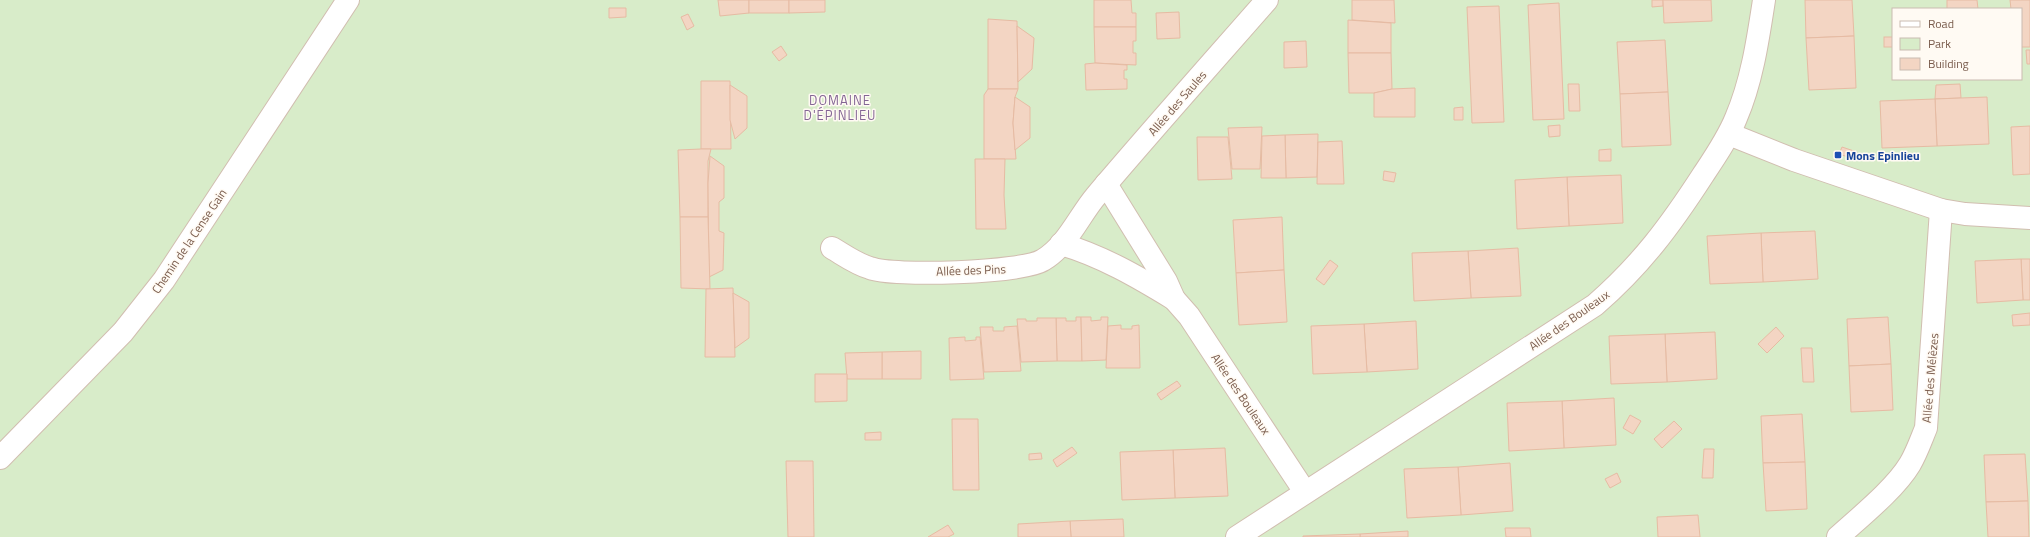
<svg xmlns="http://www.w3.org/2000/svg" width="2030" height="537" font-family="'Titillium Web',sans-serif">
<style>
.green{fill:#d8ecc9;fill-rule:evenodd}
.building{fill:#f3d5c3;stroke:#e6bba3}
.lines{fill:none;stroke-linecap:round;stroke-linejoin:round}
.minor-casing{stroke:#d1beb0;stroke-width:24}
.minor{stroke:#fff;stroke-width:22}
.transit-dot{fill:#1a4fb4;stroke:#fffaf3;stroke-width:1.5}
.labels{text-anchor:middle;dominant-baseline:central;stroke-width:3;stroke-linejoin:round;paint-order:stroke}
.street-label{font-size:12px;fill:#7a5c4d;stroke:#fffaf3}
.transit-label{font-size:12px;font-weight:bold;fill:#164399;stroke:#fffaf3;text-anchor:start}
.neighbourhood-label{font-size:13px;letter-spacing:1px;fill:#846695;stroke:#fffaf3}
</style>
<rect width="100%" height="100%" fill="#fdf6ec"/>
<path class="green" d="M0 0H2030V537H0ZM1893 9H2021V79H1893Z"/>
<g class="building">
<path d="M718 0H749V13L720 16Z"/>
<rect x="749" y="0" width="40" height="13"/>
<path d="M789 0H825V12L789 13Z"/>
<path d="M1094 0H1131L1132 13H1136V27H1094Z"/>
<path d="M1352 0H1394L1395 23 1352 20Z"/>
<path d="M1652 0H1663V6L1652 7Z"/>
<path d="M1663 0H1711L1712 21 1664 23Z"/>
<path d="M1805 0H1852L1854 36 1806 38Z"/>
<path d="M1947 0H1977L1978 9H1947Z"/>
<path d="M2010 0H2030V47H2021V9H2011Z"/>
<path d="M1559 3 1564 119 1533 120 1528 5Z"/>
<path d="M1499 6 1504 122 1472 123 1467 7Z"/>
<path d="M609 8H626V17L609 18Z"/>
<path d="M1179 12 1180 38 1157 39 1156 13Z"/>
<path d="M688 14 694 26 687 30 681 17Z"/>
<path d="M988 19 1017 21 1018 89H988Z"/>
<path d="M1348 20 1391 23V53H1348Z"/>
<path d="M1017 26 1034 38 1032 69 1018 82Z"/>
<path d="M1094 27H1136V41H1133V53H1136V65L1095 63Z"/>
<path d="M1854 36 1856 88 1809 90 1806 38Z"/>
<rect x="1884" y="37" width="9" height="10"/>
<path d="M1665 40 1668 92 1620 94 1617 42Z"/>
<path d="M1306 41 1307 67 1284 68V42Z"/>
<path d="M781 46 787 55 779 61 772 52Z"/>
<path d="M2026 50H2030V64H2027Z"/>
<path d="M1348 53H1391L1392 89 1374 93H1349Z"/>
<path d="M1095 63 1127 65V70H1124V79H1127V89L1086 90 1085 64Z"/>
<path d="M701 81H730L731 149H701Z"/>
<path d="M1568 84H1579L1580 111H1569Z"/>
<path d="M1960 84 1961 98 1935 99 1936 85Z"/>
<path d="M730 85 747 96V128L735 139 730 120Z"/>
<path d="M1415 88V117H1374V93L1392 89Z"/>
<path d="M988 89H1018L1015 97 1013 123 1016 159H984V95Z"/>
<path d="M1668 92 1671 145 1622 147 1620 94Z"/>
<path d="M1015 97 1030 107V138L1015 150 1013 123Z"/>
<path d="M1987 97 1989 144 1937 146 1935 99Z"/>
<path d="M1935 99 1937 146 1882 148 1880 101Z"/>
<path d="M1463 107V120H1454V108Z"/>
<path d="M1560 125V136L1549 137 1548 126Z"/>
<path d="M2030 126V174L2013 175 2011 127Z"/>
<path d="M1262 127 1260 169H1232L1228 128Z"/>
<path d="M1318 134 1317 177 1286 178 1285 135Z"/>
<path d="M1285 135 1286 178H1261L1262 136Z"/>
<path d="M1197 137H1228L1232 179 1198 180Z"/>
<path d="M1342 141 1344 184H1317L1318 142Z"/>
<path d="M1842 147 1857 152 1854 159 1839 154Z"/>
<path d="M701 149H711L708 161V217H680L678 150Z"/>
<path d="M1611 149V161H1599V150Z"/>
<path d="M710 156 724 166V198L719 202V231L724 233 723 270 709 277 708 183Z"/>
<path d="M975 159H1005L1004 195 1006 229H976Z"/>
<path d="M1384 171 1396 173 1394 182 1383 180Z"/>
<path d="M1621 175 1623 223 1569 226 1567 177Z"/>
<path d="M1567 177 1569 226 1517 229 1515 180Z"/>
<path d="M680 217H708L710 289 681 288Z"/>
<path d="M1282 217 1284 270 1236 273 1233 220Z"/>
<path d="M1815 231 1818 279 1763 282 1761 233Z"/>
<path d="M1761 233 1763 282 1710 284 1707 236Z"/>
<path d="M1518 248 1521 296 1471 298 1468 251Z"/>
<path d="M1468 251 1471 298 1414 301 1412 253Z"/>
<path d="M2021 259H2030V300H2023Z"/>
<path d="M2021 259 2023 300 1977 303 1975 261Z"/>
<path d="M1330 260 1338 266 1324 285 1316 279Z"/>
<path d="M1284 270 1287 322 1239 325 1236 273Z"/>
<path d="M733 288 735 357H705L706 289Z"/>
<path d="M733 293 749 302V338L735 348Z"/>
<path d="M2030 313V325L2013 326 2012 315Z"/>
<path d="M1076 317H1081L1082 361H1057L1056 318H1066V321H1076Z"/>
<path d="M1081 317H1091V321L1101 320V317H1108L1106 360 1082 361Z"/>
<path d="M1888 317 1891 364 1849 366 1847 319Z"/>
<path d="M1037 318H1056L1057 361 1021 362 1017 319H1026V321H1037Z"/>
<path d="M1416 321 1418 369 1367 372 1364 324Z"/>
<path d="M1364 324 1367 372 1313 374 1311 326Z"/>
<path d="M1121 325V329H1132V326L1139 325 1140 368H1106L1108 326Z"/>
<path d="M1017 326 1021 371 984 372 980 327H993V331H1004V327Z"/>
<path d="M1776 327 1784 336 1767 353 1758 344Z"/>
<path d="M1715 332 1717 379 1667 382 1665 334Z"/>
<path d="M1665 334 1667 382 1611 384 1609 336Z"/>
<path d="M965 337V341L976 340V337H980L984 379 950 380 949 338Z"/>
<path d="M1801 348H1812L1814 382H1803Z"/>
<path d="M921 351V379H882V352Z"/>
<path d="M882 352V379H847L845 353Z"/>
<path d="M1891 364 1893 410 1851 412 1849 366Z"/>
<path d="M815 374H847V401L815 402Z"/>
<path d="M1177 381 1181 386 1161 400 1157 394Z"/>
<path d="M1614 398 1616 445 1564 448 1562 401Z"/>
<path d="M1562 401 1564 448 1509 451 1507 403Z"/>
<path d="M1802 414 1805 462 1763 463 1761 416Z"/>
<path d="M1630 415 1641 421 1633 434 1623 428Z"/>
<path d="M952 419H978L979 490H953Z"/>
<path d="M1674 421 1682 429 1662 448 1654 439Z"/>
<path d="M881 432V440H865V433Z"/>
<path d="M1072 447 1077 453 1057 467 1053 460Z"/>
<path d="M1225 448 1228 496 1175 498 1173 450Z"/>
<path d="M1704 449H1714L1713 478H1702Z"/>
<path d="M1173 450 1175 498 1122 500 1120 452Z"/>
<path d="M1041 453 1042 459 1029 460V454Z"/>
<path d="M2025 454 2028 501 1986 502 1984 455Z"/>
<path d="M786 461H813L814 537H788Z"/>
<path d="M1805 462 1807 509 1766 511 1763 463Z"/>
<path d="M1510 463 1513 511 1461 515 1458 467Z"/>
<path d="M1458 467 1461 515 1407 518 1404 469Z"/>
<path d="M1617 473 1621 482 1610 488 1605 479Z"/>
<path d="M2028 501 2029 537H1988L1986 502Z"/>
<path d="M1698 515 1700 537H1658L1657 517Z"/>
<path d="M1123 519 1124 537H1071L1070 521Z"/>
<path d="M1070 521 1071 537H1018V524Z"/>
<path d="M948 525 954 534 948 537H928Z"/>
<path d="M1505 528H1530L1531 537H1506Z"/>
<path d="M1408 531V537H1360V534Z"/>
<path d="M1360 534V537H1303V536Z"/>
</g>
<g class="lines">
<g class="minor-casing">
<g id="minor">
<path d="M1729 134 1794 160 1941 210 1965 214 2030 218"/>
<path d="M1106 184 1166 281 1174 299 1189 316 1305 492"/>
<path d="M1061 244C1102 256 1138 277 1174 299"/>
<path d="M832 248C844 255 856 264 870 268 893 277 1022 273 1043 260 1067 246 1079 216 1096 196 1152 130 1210 65 1267 0"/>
<path d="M0 458 123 332 164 280 348 0"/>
<path d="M1237 537 1595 305C1641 265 1670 226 1703 175 1715 157 1728 138 1736 118 1752 81 1758 39 1764 0"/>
<path d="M1838 537C1860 517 1895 489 1910 464 1917 452 1921 440 1926 428L1941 210"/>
</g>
</g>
<use href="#minor" class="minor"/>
</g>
<rect class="transit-dot" x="1834" y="151" width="8" height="8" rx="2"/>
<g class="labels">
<g class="street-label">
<text transform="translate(1177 103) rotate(-49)">Allée des Saules</text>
<text transform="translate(189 241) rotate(-56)">Chemin de la Cense Gain</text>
<text transform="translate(971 270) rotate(-2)">Allée des Pins</text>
<text transform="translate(1569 320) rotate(-35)">Allée des Bouleaux</text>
<text transform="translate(1930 378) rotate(-85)">Allée des Mélèzes</text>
<text transform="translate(1241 394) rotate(56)">Allée des Bouleaux</text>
</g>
<g class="transit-label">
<text x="1846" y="155">Mons Epinlieu</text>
</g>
<g class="neighbourhood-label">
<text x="840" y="100">DOMAINE<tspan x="840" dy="15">D'ÉPINLIEU</tspan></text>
</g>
</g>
<rect x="1892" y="8" width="130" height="72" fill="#fffaf3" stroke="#cabbb1"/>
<rect x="1900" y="21" width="20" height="6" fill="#ffffff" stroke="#cabbb1"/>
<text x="1928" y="28" font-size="12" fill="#7a5c4d">Road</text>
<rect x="1900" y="38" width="20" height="12" fill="#d8ecc9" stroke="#cabbb1"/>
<text x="1928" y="48" font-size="12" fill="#7a5c4d">Park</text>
<rect x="1900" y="58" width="20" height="12" fill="#f3d5c3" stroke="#cabbb1"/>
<text x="1928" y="68" font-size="12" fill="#7a5c4d">Building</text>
</svg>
